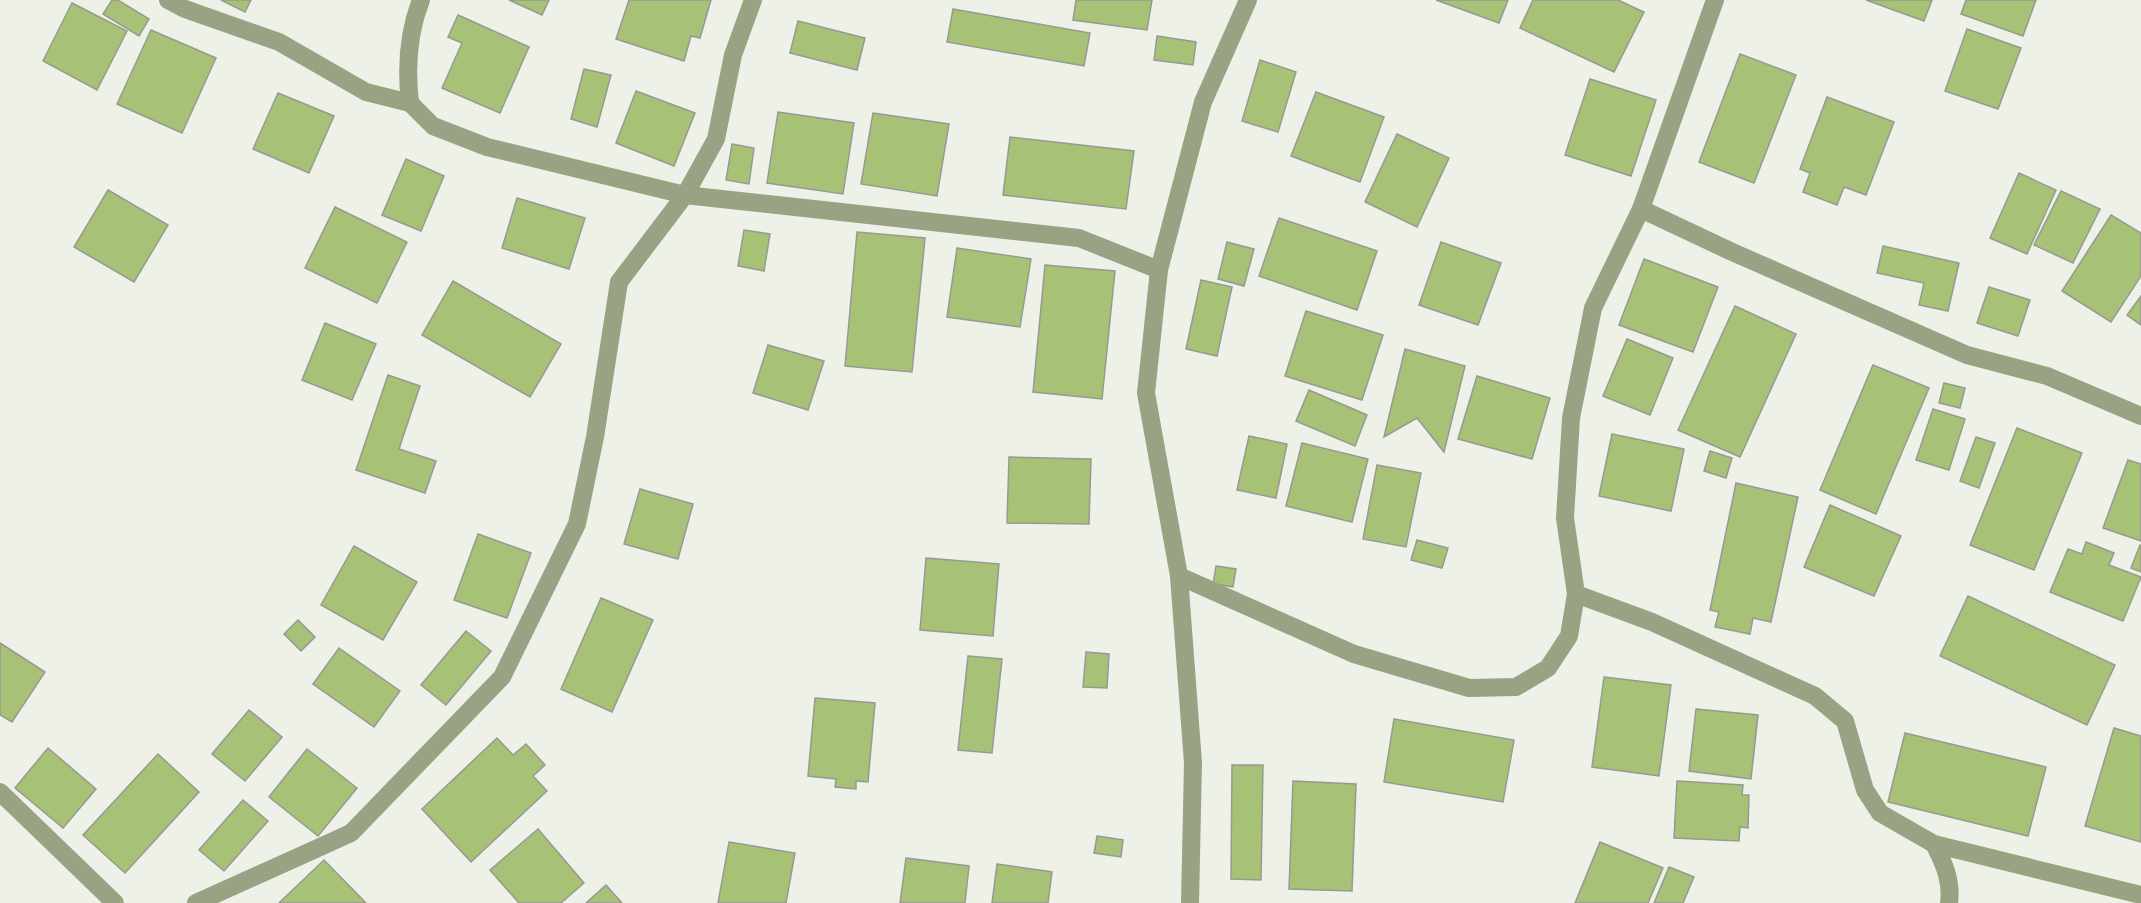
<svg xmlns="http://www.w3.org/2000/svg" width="2141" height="903" font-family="'Noto Sans',sans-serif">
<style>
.building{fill:#a7c177;stroke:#979a91;stroke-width:1.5}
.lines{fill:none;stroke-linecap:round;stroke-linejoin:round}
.minor{stroke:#98a384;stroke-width:18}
</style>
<rect width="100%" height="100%" fill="#edf1e8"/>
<g class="building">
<path d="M112 0H118L149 19 139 36 103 14Z"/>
<path d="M221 0H251L245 12Z"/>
<path d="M509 0H549L542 15Z"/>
<path d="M629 0H711L700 38 691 36 684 61 616 39Z"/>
<path d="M1076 0H1152L1147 30 1073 20Z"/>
<path d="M1436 0H1508L1499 23Z"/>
<path d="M1533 0H1618L1644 12 1614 72 1520 28Z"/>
<path d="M1866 0H1932L1924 21Z"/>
<path d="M1966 0H2036L2023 36 1961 14Z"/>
<path d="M72 3 127 31 97 90 43 61Z"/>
<path d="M953 9 1090 33 1084 66 947 42Z"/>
<path d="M458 15 529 47 500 113 442 88 462 43 448 37Z"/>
<path d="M798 21 865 38 857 70 790 53Z"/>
<path d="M1967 29 2021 48 1998 109 1945 91Z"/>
<path d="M151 30 216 58 182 133 117 104Z"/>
<path d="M1157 36 1196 42 1193 65 1154 60Z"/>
<path d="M1740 54 1796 75 1754 183 1699 162Z"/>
<path d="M1260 60 1296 72 1278 132 1242 121Z"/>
<path d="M584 69 611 75 597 127 571 119Z"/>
<path d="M1590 79 1656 100 1631 176 1565 155Z"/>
<path d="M636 91 695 113 674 166 616 143Z"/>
<path d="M1316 92 1384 117 1360 182 1291 156Z"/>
<path d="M278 93 334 116 309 173 253 149Z"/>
<path d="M1827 97 1894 122 1866 195 1844 187 1837 205 1803 192 1810 173 1800 169Z"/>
<path d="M778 112 854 123 843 194 767 183Z"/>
<path d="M873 113 949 124 937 196 861 184Z"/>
<path d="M1397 134 1449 158 1417 227 1365 202Z"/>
<path d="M1010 137 1134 151 1126 209 1003 195Z"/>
<path d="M732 144 754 148 749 184 726 180Z"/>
<path d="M406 159 444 176 421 231 382 215Z"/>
<path d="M2019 173 2056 190 2027 254 1990 238Z"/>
<path d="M108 190 168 225 134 282 74 247Z"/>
<path d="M2061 191 2100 209 2073 263 2034 245Z"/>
<path d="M517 198 585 218 569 269 502 248Z"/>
<path d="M335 207 407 242 377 303 305 268Z"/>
<path d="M2111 215 2141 233V276L2111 322 2062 291Z"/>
<path d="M1279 218 1377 251 1357 310 1259 276Z"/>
<path d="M744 230 770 234 764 271 738 266Z"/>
<path d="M857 232 925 238 912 372 845 366Z"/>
<path d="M1227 242 1254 249 1244 286 1218 279Z"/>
<path d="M1441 242 1501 263 1478 325 1419 305Z"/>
<path d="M1883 246 1959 263 1948 311 1919 305 1924 283 1877 273Z"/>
<path d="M957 248 1031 259 1020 327 947 317Z"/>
<path d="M1644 259 1718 287 1693 352 1619 325Z"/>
<path d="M1045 265 1115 271 1102 399 1033 392Z"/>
<path d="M1201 280 1232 287 1217 356 1186 349Z"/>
<path d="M453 281 561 344 530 397 422 335Z"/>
<path d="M1989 287 2030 300 2018 336 1977 323Z"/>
<path d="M2141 296V325L2127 315Z"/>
<path d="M1735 306 1796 334 1740 457 1678 430Z"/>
<path d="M1306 311 1383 335 1362 400 1285 376Z"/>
<path d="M325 323 376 344 352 400 302 380Z"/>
<path d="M1627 339 1673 358 1650 415 1603 396Z"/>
<path d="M768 345 824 361 808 410 753 393Z"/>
<path d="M1405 349 1465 366 1444 452 1417 418 1384 437Z"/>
<path d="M1873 365 1929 388 1876 514 1820 490Z"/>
<path d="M388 375 420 386 399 449 436 461 425 493 356 470Z"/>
<path d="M1477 376 1550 398 1532 459 1458 439Z"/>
<path d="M1944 383 1965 388 1960 408 1939 403Z"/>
<path d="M1309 390 1367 415 1355 446 1296 421Z"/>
<path d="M1933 409 1965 419 1949 470 1916 460Z"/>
<path d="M2017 428 2082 453 2034 570 1970 545Z"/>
<path d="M1612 434 1684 449 1671 511 1599 496Z"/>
<path d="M1249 436 1287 444 1276 498 1237 490Z"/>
<path d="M1976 437 1995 443 1979 488 1960 481Z"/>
<path d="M1302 443 1368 459 1352 522 1286 506Z"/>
<path d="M1710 451 1732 458 1726 478 1704 471Z"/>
<path d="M1009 457 1091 459 1089 524 1007 523Z"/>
<path d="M2128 460 2141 464V541L2103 528Z"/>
<path d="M1377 465 1421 473 1406 547 1363 539Z"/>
<path d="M1736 483 1798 497 1771 622 1753 618 1750 634 1715 627 1719 612 1710 610Z"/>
<path d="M640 489 693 504 678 559 624 544Z"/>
<path d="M1830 505 1901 536 1874 596 1804 567Z"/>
<path d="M478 534 531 553 507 618 454 600Z"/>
<path d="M1417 540 1448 548 1442 568 1411 560Z"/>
<path d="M2086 542 2114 553 2109 565 2141 577 2123 621 2050 592 2068 549 2082 554Z"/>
<path d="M2140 545 2141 546V572L2131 568Z"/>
<path d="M354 546 417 582 383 640 321 605Z"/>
<path d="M926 558 999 564 993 636 920 630Z"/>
<path d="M1216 566 1236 569 1233 587 1213 584Z"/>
<path d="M1968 596 2115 665 2087 725 1940 656Z"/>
<path d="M601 598 653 620 612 712 561 689Z"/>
<path d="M298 620 315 637 301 651 284 634Z"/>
<path d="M466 631 491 651 446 705 421 685Z"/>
<path d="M0 643 45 672 12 722 0 715Z"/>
<path d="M339 648 400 691 374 727 313 684Z"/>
<path d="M1086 652 1109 654 1107 688 1083 687Z"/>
<path d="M968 656 1002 659 992 753 958 750Z"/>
<path d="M1604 677 1671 685 1659 776 1592 767Z"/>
<path d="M815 698 875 703 868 782 856 781V789L835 787 836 779 808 776Z"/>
<path d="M1696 709 1758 715 1751 779 1689 771Z"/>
<path d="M249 710 282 737 245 781 212 754Z"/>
<path d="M1394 719 1514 740 1503 802 1384 782Z"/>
<path d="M2114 728 2141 736V842L2085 826Z"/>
<path d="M1905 733 2046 767 2028 836 1888 802Z"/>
<path d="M497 738 513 755 526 744 545 765 533 776 547 791 471 862 422 809Z"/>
<path d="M48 748 96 789 63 828 15 788Z"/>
<path d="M307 749 357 788 318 836 269 797Z"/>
<path d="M158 754 199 792 125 873 83 835Z"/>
<path d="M1232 765H1263L1261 880 1231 879Z"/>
<path d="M1293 781 1356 784 1352 891 1289 889Z"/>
<path d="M1677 781 1743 785 1742 795H1749L1748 828 1740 827 1739 841 1674 838Z"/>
<path d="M243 800 268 821 224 871 199 850Z"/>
<path d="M538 829 584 883 561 903H519L490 870Z"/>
<path d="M1097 836 1123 840 1121 857 1094 853Z"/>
<path d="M729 842 795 853 786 903H718Z"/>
<path d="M1600 842 1663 868 1648 903H1575Z"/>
<path d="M906 858 969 866 965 903H900Z"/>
<path d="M324 860 366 903H279Z"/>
<path d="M997 864 1052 872 1048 903H992Z"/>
<path d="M1669 867 1694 877 1683 903H1654Z"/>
<path d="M606 885 622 903H586Z"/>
</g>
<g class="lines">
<g class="minor">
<path d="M168 0 185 9 279 42 366 92 410 103 433 126 487 147 685 195 1079 238 1159 270"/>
<path d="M410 103C406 68 408 33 421 0"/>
<path d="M1641 209 1730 251 1967 355 2047 376 2141 416"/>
<path d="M1179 576 1354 654 1469 688 1516 687 1548 668 1569 636 1576 594 1565 518 1571 418 1593 308 1641 209 1715 0"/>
<path d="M1576 594 1652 622 1815 696 1845 721 1865 790 1880 813 1934 844 2141 895"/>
<path d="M0 792 115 903"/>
<path d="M1934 844C1944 863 1952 881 1949 903"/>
<path d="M196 903 351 833 502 677 577 524 595 437 619 282 685 195 716 139 733 55 753 0"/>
<path d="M1190 903 1193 763 1179 576 1146 393 1159 270 1203 102 1248 0"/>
</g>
</g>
</svg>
